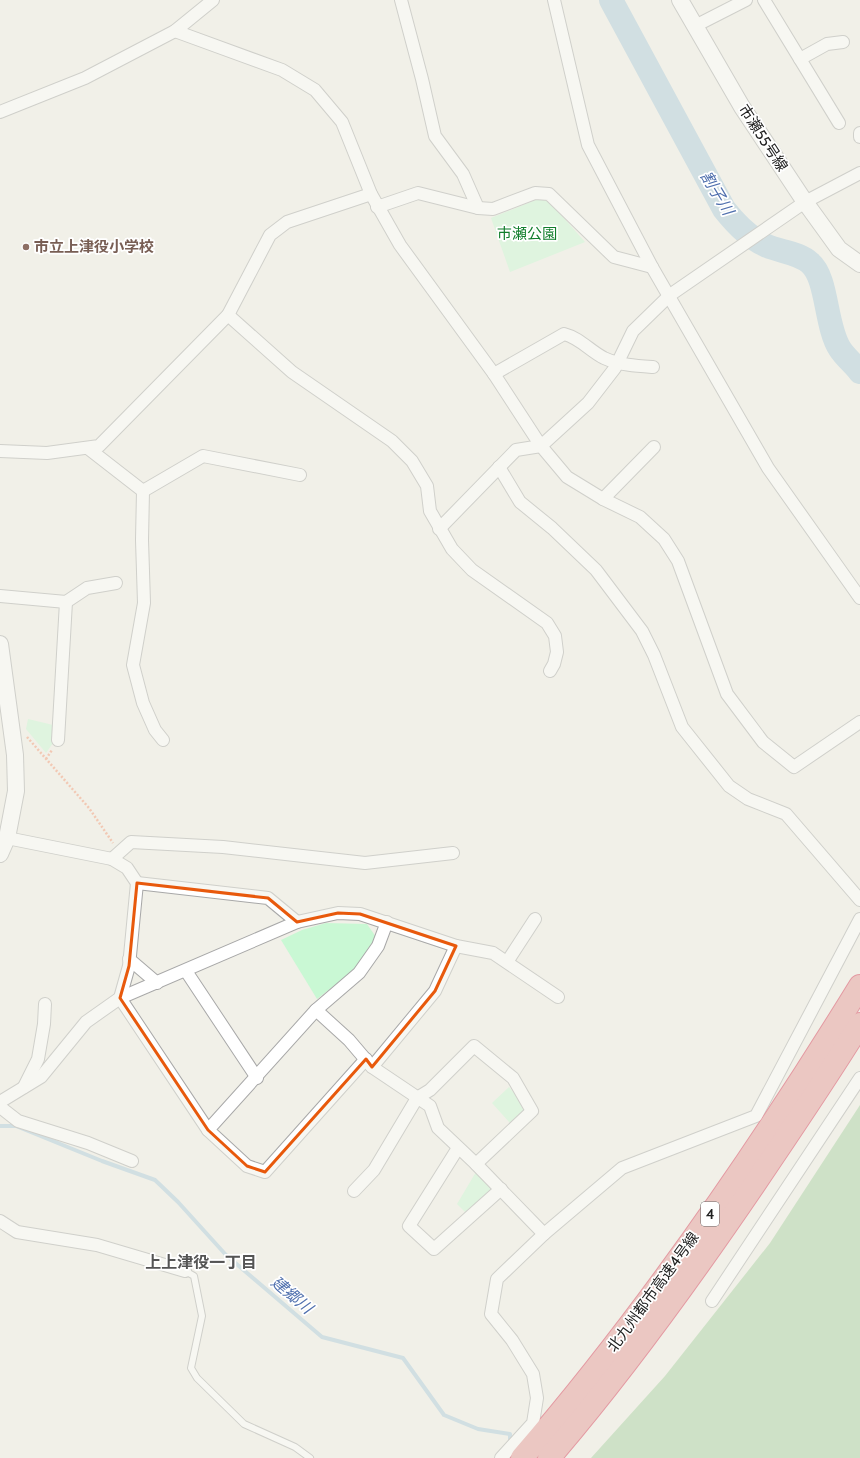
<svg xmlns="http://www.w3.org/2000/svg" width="860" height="1458" font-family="Cabin,'Noto Sans JP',sans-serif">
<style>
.forest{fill:#a5ce9f}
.park{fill:#c9f8d4}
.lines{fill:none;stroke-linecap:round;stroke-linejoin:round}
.stream{stroke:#abc9dc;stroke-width:4}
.river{stroke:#abc9dc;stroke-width:24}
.service-casing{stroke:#a8a8a8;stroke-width:8}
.minor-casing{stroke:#a8a8a8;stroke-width:14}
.tertiary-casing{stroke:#a8a8a8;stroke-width:18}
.motorway-casing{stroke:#d4304e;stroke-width:24}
.path{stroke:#f49876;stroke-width:2.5;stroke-dasharray:2 2;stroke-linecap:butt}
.service{stroke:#fff;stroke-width:6}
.minor{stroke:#fff;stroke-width:12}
.tertiary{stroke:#fff;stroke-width:16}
.motorway{stroke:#e49496;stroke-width:22}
.marked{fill:none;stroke:#e8590c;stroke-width:3;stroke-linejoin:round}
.education-dot{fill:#8d6e63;stroke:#fff;stroke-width:1.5}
.labels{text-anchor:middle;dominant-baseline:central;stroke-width:3.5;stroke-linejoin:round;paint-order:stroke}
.shield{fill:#fff;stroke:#646464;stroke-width:1}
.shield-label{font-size:14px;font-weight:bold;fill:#212121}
.street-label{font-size:15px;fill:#212121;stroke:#fff}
.park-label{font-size:15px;fill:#117e2c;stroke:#fff}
.education-label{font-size:15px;font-weight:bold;fill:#785e54;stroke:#fff;text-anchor:start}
.water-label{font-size:16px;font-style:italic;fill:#5070ae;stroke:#fff}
.neighbourhood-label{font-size:16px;font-weight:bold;fill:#545454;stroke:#fff}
</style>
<rect width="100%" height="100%" fill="#f1f0e8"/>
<path class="forest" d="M860 1105V1458H591L665 1376 770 1243Z"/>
<g class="park">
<path d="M538 199 549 201 585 242 510 272 491 218Z"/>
<path d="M28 719 53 725V743L46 753 26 729Z"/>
<path d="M326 923 367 924 376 937 353 971 317 999 281 940 302 930Z"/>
<path d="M509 1087 525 1106 524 1114 511 1124 492 1103Z"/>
<path d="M476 1172 492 1188V1193L467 1214 457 1204Z"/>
</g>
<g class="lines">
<path class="stream" d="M0 1126H16L102 1161 155 1180 178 1202 226 1255 322 1337 403 1358 444 1415 478 1429 510 1434V1444"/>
<path class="river" d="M611 0 724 209C735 223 748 237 765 245 779 252 798 252 810 263 828 278 825 326 840 349 845 357 854 364 860 372"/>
<g class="service-casing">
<path id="service" d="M185 1271 194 1276 202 1316 191 1368 197 1378 244 1424 295 1447 310 1458"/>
</g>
<g class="minor-casing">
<g id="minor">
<path d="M401 0 422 79 435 136 463 174 478 208"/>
<path d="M554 0 588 145 652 267 768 468 860 598"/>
<path d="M764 0 839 123"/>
<path d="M695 26 746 0"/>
<path d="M175 31 282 70 315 90 342 122 371 194 400 245 494 374 541 446 567 477 603 499 640 517 664 539 678 561 727 694 763 742 794 767 860 722"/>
<path d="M800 59 827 44 843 42"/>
<path d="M0 112 85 78 175 31 213 0"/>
<path d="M860 133V137"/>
<path d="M377 207 418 193 478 208 493 209 535 193 549 194 614 257 652 267"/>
<path d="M228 315 292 372 392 441 412 461 427 486 430 511 452 549 472 570 547 623 555 636 557 652 554 664 550 671"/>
<path d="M494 374 564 334C580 338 590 351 604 358 619 365 637 366 653 367"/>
<path d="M89 449 143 491 142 540 144 603 133 665 143 703 155 730 163 740"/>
<path d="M0 451 47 453 99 446 228 315 270 235 287 222 371 194"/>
<path d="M499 467 520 502 552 528 596 570 642 631 654 655 682 727 729 786 748 799 786 814 860 900"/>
<path d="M143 491 203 456 300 475"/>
<path d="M603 499 654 447"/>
<path d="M439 529 516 450 541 446 588 403 615 368 633 331 670 295 805 202 860 173"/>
<path d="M0 596 66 602 58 740"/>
<path d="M66 602 87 588 116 583"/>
<path d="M7 838 112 859 127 868 137 883 129 966 120 998 208 1130 247 1166 265 1172 366 1059"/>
<path d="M112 859 131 842 223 847 365 863 453 853"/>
<path d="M137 883 268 898 297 922"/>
<path d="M456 946 493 953 558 997"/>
<path d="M129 959 157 983"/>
<path d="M507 962 535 919"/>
<path d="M186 971 257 1078"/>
<path d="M316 1010 359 973 378 946 387 922"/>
<path d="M24 1087 38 1059 44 1024 45 1004"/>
<path d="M0 1102 41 1077 86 1022 120 998 297 922 338 913 360 914 456 946 435 991 372 1067"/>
<path d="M0 1107 18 1121 88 1143 132 1161"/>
<path d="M208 1130 316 1010 349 1040 372 1067 430 1106 438 1128 476 1164 544 1234"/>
<path d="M458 1148 409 1226 434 1249 501 1189"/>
<path d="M354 1191 374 1170 417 1098 430 1090 474 1046 513 1078 532 1111 476 1164"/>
<path d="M0 1221 17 1232 97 1245 185 1271"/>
<path d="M712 1301 860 1078"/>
<path d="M501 1458 533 1423 537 1398 533 1374 512 1340 491 1314 497 1279 544 1234 622 1168 756 1116 860 919"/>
</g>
</g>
<g class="tertiary-casing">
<g id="tertiary">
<path d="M680 0 742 107 805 202 839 249 860 264"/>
<path d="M0 644 15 755 16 791 7 838 0 854"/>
</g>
</g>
<g class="motorway-casing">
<g id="motorway">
<path d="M522 1458C648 1312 759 1150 860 986"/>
<path d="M549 1458C623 1372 690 1279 754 1185 790 1132 826 1079 860 1024"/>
</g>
</g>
<g class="path">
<path d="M27 737 89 808 113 843"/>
<path d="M46 759 52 750"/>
</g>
<use href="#service" class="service"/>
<use href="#minor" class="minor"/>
<use href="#tertiary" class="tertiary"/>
<use href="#motorway" class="motorway"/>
</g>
<path d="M0 0H860V1458H0ZM137 883 268 898 297 922 338 913 360 914 456 946 435 991 372 1067 366 1059 265 1172 247 1166 208 1130 120 998 129 966Z" fill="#f1f0e8" fill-opacity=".55" fill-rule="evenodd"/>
<path class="marked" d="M137 883 268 898 297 922 338 913 360 914 456 946 435 991 372 1067 366 1059 265 1172 247 1166 208 1130 120 998 129 966Z"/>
<circle class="education-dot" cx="26" cy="247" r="4"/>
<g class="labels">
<rect class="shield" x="701" y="1202" width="18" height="24" rx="3"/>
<g class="shield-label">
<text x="710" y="1214">4</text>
</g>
<g class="street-label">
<text transform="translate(763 138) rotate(57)">市瀬55号線</text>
<text transform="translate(653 1292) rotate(-54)">北九州都市高速4号線</text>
</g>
<g class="park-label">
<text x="527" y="234">市瀬公園</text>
</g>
<g class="education-label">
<text x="34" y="247">市立上津役小学校</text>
</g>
<g class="water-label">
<text transform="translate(717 193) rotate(59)">割子川</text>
<text transform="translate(292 1295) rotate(40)">建郷川</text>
</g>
<g class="neighbourhood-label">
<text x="201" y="1262">上上津役一丁目</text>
</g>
</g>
</svg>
